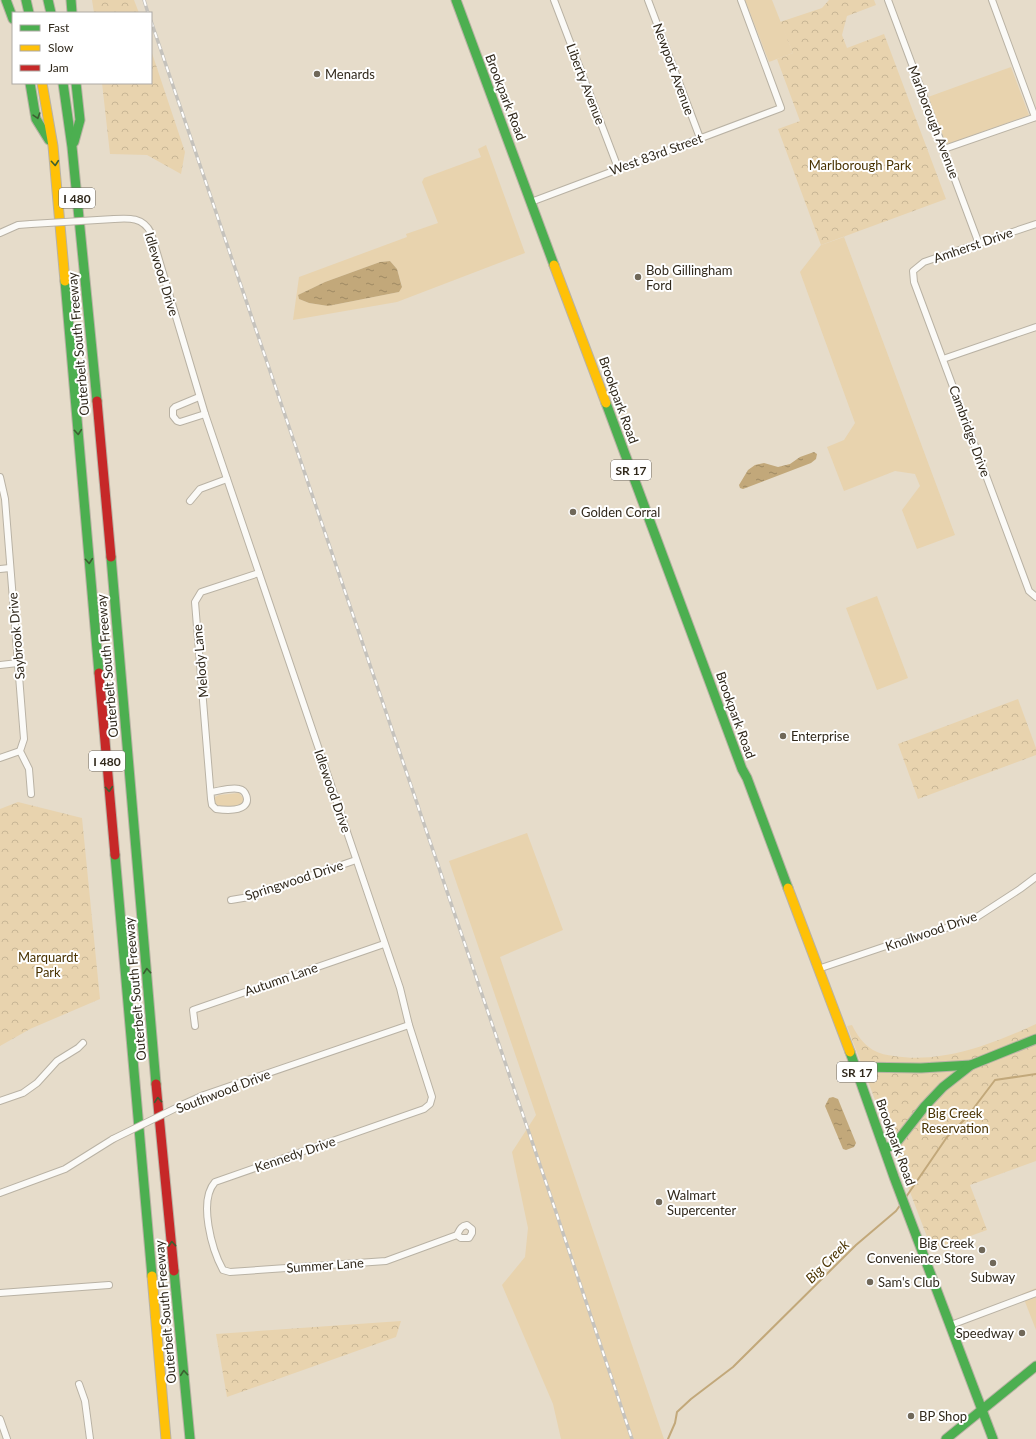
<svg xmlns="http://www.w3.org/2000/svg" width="1036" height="1439" font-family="Lato,sans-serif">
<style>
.green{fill:#e8d3ae;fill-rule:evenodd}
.forest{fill:url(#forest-crowns)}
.water{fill:url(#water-ripples)}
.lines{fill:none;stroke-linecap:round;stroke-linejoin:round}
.stream{stroke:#c2a87a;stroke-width:2}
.street-casing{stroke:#b9b2a4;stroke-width:8}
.fast-casing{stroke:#b9b2a4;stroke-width:11}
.slow-casing{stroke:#b9b2a4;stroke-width:11}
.jam-casing{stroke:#b9b2a4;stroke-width:11}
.street{stroke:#fbfaf7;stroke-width:6}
.fast{stroke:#4caf50;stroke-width:9}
.slow{stroke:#ffc107;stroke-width:9}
.jam{stroke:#c62828;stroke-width:9}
.rail-casing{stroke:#c5c2bc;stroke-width:3.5}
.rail{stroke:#fff;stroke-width:2;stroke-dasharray:6;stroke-linecap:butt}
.street-bridge-casing{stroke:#b9b2a4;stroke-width:8;stroke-linecap:butt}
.street-bridge{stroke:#fbfaf7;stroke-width:6}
.oneway{stroke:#3c5f31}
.poi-dot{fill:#706859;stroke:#fff;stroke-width:1.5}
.labels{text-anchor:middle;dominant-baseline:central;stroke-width:4;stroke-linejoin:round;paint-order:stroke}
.shield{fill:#fff;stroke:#6f6960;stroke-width:1}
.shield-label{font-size:12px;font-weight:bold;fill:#31291c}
.street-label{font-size:13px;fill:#31291c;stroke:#fff}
.poi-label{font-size:13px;fill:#31291c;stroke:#fff;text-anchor:start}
.park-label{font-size:13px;fill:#493200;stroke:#fff}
.water-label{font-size:14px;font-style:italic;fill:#4a3301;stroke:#fff}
</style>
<defs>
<pattern id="forest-crowns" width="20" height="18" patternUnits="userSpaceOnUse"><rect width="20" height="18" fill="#e8d3ae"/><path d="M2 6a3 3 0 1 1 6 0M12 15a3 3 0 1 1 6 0" fill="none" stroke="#c7b595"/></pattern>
<pattern id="water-ripples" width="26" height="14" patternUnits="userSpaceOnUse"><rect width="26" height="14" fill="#c2a87a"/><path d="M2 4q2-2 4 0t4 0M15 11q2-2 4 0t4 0" fill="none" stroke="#9e8963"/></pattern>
</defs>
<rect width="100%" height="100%" fill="#e6dcca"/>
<g class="green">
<path d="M745 0H772L793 53 769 62Z"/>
<path d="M1011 67 1029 115 945 145 928 97Z"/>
<path d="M486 145 525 253 397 302 293 320 299 277 407 237 406 234 438 223 422 182 424 178 481 157 478 149ZM390 261 397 269 402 286 399 292 328 306 309 303 299 299 298 295 325 282 380 262Z"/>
<path d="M844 237 955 535 917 549 902 510 920 486 915 474 895 471 844 491 827 447 844 440 855 423 800 272 821 245Z"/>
<path d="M877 596 908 678 877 690 846 608Z"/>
<path d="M239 793 244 799V803C238 808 221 811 215 805V797L219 795Z"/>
<path d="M527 833 563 930 500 957 664 1439H561L553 1404 502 1285 525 1257 528 1228 512 1152 536 1115 449 861Z"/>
<path d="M1036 1288V1330L1022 1294Z"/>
</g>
<g class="forest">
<path d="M92 0H134L139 13H94Z"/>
<path d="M829 0H874L876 5 847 16 842 35 847 48 884 34 946 199 821 245 778 129 800 121 777 59 793 53 780 22 822 8Z"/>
<path d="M151 50 185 152 181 174 147 155 110 154 102 83H151Z"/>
<path d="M1018 699 1036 748V755L918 799 898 744Z"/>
<path d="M18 802 82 818 100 999 30 1029 0 1046V809Z"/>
<path d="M1036 1024V1161L970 1185 987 1230 932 1250 847 1026 852 1025C857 1035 863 1044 873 1050 880 1054 887 1055 894 1056 942 1064 993 1044 1036 1024Z"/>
<path d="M401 1321 396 1337 227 1397 216 1334Z"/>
</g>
<g class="water">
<path d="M390 261 397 269 402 287 399 292 328 306 309 303 299 299 298 295 325 282 380 262Z"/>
<path d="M814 452 817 454 816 459 811 463 743 489 740 488 739 485 748 470 755 465 764 463 778 467 790 464 800 457Z"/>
<path d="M833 1097 838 1099 856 1143 854 1147 846 1150 843 1149 825 1106 829 1098Z"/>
</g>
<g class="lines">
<g class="stream">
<path d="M906 1197 947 1137 967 1117 995 1080 1036 1074"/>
<path d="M668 1439 675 1423 677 1412 691 1399 733 1367 856 1245 896 1211 901 1204"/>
</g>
<g class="street-casing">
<g id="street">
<path d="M554 0 618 168"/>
<path d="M648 0 700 138"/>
<path d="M888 0 979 244"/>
<path d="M992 0 1035 117"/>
<path d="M944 149 1036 117"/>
<path d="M531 202 781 108 741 0"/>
<path d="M114 219C129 218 143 217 151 233L205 414 400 988 409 1025 432 1097 430 1104 424 1109 215 1182C198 1201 212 1250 223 1270L230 1272 386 1261 457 1235C460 1229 461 1226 467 1225L472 1229V1233L469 1238H461L457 1235"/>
<path d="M1036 224 924 262 913 271 914 282 1029 591 1036 597"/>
<path d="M0 233 18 225 31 224"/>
<path d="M943 359 1036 327"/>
<path d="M199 397 175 407 173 409V416L177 421 180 422 205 414"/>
<path d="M0 477 5 499 24 739 20 751 29 769 31 794"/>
<path d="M190 501 200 489 227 479"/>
<path d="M0 569 10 568"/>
<path d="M0 665 18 663"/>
<path d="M0 758 20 751"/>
<path d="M211 792C219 791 231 787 239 789 246 790 250 801 244 806 238 811 223 810 216 809L212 805 211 799 195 602 201 592 259 573"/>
<path d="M231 900 249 897 356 860"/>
<path d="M818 969 895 943 932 933 977 917 1020 889 1036 877"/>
<path d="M195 1026 193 1010 384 944"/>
<path d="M0 1101 23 1093 37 1083 57 1061 78 1048 83 1043"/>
<path d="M184 1104 204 1095 409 1025"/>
<path d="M0 1193 65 1169 113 1139"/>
<path d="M0 1293 109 1285"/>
<path d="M951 1325 1036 1293"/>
<path d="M79 1384 85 1401 90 1439"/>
<path d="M0 1419 7 1439"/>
</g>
</g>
<g class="fast-casing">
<g id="fast">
<path d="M6 0 13 19"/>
<path d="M26 0 29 13"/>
<path d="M48 0 51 13"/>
<path d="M71 0 72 13"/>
<path d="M456 0 554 265"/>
<path d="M30 83 36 119 49 140"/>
<path d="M63 83 72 147 97 401"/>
<path d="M74 142 80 120 76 83"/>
<path d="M65 281 99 673"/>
<path d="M606 403 742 769 747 778 788 888"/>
<path d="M111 557 156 1084"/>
<path d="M115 855 152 1276"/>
<path d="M850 1052 894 1177 993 1439"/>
<path d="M855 1067 921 1068 971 1065"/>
<path d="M885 1149 896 1143 925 1106 943 1087 971 1065 1036 1039"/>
<path d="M174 1271 190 1439"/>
<path d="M946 1439 1036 1366"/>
</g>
</g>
<g class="slow-casing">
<g id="slow">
<path d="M42 83 53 146 65 281"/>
<path d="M554 265 606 403"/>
<path d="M788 888 850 1052"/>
<path d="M152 1276 166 1439"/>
</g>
</g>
<g class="jam-casing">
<g id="jam">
<path d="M97 401 111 557"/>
<path d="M99 673 115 855"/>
<path d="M156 1084 174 1271"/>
</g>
</g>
<use href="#street" class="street"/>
<use href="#fast" class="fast"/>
<use href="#slow" class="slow"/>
<use href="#jam" class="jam"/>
<g class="rail-casing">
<g id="rail">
<path d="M144 0 148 13"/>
<path d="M151 21 556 1212 632 1439"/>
</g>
</g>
<use href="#rail" class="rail"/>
<g class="street-bridge-casing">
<g id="street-bridge">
<path d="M31 224 114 219"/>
<path d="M113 1139 184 1104"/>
</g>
</g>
<use href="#street-bridge" class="street-bridge"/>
</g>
<defs><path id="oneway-chevron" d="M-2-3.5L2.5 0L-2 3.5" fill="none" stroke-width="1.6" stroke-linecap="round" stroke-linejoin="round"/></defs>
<g class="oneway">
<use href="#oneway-chevron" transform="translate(37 116) rotate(72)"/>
<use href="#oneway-chevron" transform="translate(55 163) rotate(85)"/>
<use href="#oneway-chevron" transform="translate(78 432) rotate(85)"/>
<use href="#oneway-chevron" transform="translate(89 561) rotate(85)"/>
<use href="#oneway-chevron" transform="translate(109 789) rotate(85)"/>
<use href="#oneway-chevron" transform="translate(147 971) rotate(-95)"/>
<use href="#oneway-chevron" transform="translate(158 1100) rotate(-95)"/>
<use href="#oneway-chevron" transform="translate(172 1244) rotate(-95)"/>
<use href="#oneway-chevron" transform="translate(184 1373) rotate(-95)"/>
</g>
<g class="poi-dot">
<circle cx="317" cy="74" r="4"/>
<circle cx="638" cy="277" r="4"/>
<circle cx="573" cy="512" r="4"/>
<circle cx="783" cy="736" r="4"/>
<circle cx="659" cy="1202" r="4"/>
<circle cx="982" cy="1250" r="4"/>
<circle cx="993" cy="1263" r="4"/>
<circle cx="870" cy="1282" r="4"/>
<circle cx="1022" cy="1333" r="4"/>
<circle cx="911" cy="1416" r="4"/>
</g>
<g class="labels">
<g class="shield">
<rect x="59" y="188" width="36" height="20" rx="3"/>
<rect x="611" y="460" width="40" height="20" rx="3"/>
<rect x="89" y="751" width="36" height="20" rx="3"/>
<rect x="837" y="1062" width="40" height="20" rx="3"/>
</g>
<g class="shield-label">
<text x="77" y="198">I 480</text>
<text x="631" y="470">SR 17</text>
<text x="107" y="761">I 480</text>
<text x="857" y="1072">SR 17</text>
</g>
<g class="street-label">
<text transform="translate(674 69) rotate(70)">Newport Avenue</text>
<text transform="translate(586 84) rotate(69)">Liberty Avenue</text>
<text transform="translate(506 97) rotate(69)">Brookpark Road</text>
<text transform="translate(934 122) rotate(69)">Marlborough Avenue</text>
<text transform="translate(656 154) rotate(-20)">West 83rd Street</text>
<text transform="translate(973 245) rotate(-19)">Amherst Drive</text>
<text transform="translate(162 274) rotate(73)">Idlewood Drive</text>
<text transform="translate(78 344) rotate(-95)">Outerbelt South Freeway</text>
<text transform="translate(619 400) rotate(70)">Brookpark Road</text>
<text transform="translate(970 431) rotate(70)">Cambridge Drive</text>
<text transform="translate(16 636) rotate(-95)">Saybrook Drive</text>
<text transform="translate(200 661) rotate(-95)">Melody Lane</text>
<text transform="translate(107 666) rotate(-95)">Outerbelt South Freeway</text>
<text transform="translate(736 715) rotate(70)">Brookpark Road</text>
<text transform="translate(333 791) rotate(71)">Idlewood Drive</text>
<text transform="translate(294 880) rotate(-18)">Springwood Drive</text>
<text transform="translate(931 931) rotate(-19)">Knollwood Drive</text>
<text transform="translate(281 979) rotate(-19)">Autumn Lane</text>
<text transform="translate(135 989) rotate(-95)">Outerbelt South Freeway</text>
<text transform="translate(223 1091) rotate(-21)">Southwood Drive</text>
<text transform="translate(896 1142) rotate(70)">Brookpark Road</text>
<text transform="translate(295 1154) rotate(-19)">Kennedy Drive</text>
<text transform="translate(325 1265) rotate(-4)">Summer Lane</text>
<text transform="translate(165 1312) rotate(-95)">Outerbelt South Freeway</text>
</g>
<g class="poi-label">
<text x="325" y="74">Menards</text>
<text x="646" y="270">Bob Gillingham<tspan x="646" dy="15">Ford</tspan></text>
<text x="581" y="512">Golden Corral</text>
<text x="791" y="736">Enterprise</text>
<text x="667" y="1195">Walmart<tspan x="667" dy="15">Supercenter</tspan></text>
<text x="974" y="1243" text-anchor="end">Big Creek<tspan x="974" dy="15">Convenience Store</tspan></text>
<text x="993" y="1277" text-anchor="middle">Subway</text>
<text x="878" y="1282">Sam's Club</text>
<text x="1014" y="1333" text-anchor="end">Speedway</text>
<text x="919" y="1416">BP Shop</text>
</g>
<g class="park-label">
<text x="860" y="165">Marlborough Park</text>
<text x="48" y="957">Marquardt<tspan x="48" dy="15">Park</tspan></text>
<text x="955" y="1113">Big Creek<tspan x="955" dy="15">Reservation</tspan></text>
</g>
<g class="water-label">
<text transform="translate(827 1261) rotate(-45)">Big Creek</text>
</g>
</g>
<rect x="12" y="12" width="140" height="72" fill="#ffffff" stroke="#ada9a4"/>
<rect x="20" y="25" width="20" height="6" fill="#4caf50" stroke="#ada9a4"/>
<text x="48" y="32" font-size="12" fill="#31291c">Fast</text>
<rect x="20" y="45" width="20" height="6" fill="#ffc107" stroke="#ada9a4"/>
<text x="48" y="52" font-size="12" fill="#31291c">Slow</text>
<rect x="20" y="65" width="20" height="6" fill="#c62828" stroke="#ada9a4"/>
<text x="48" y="72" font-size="12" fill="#31291c">Jam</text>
</svg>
